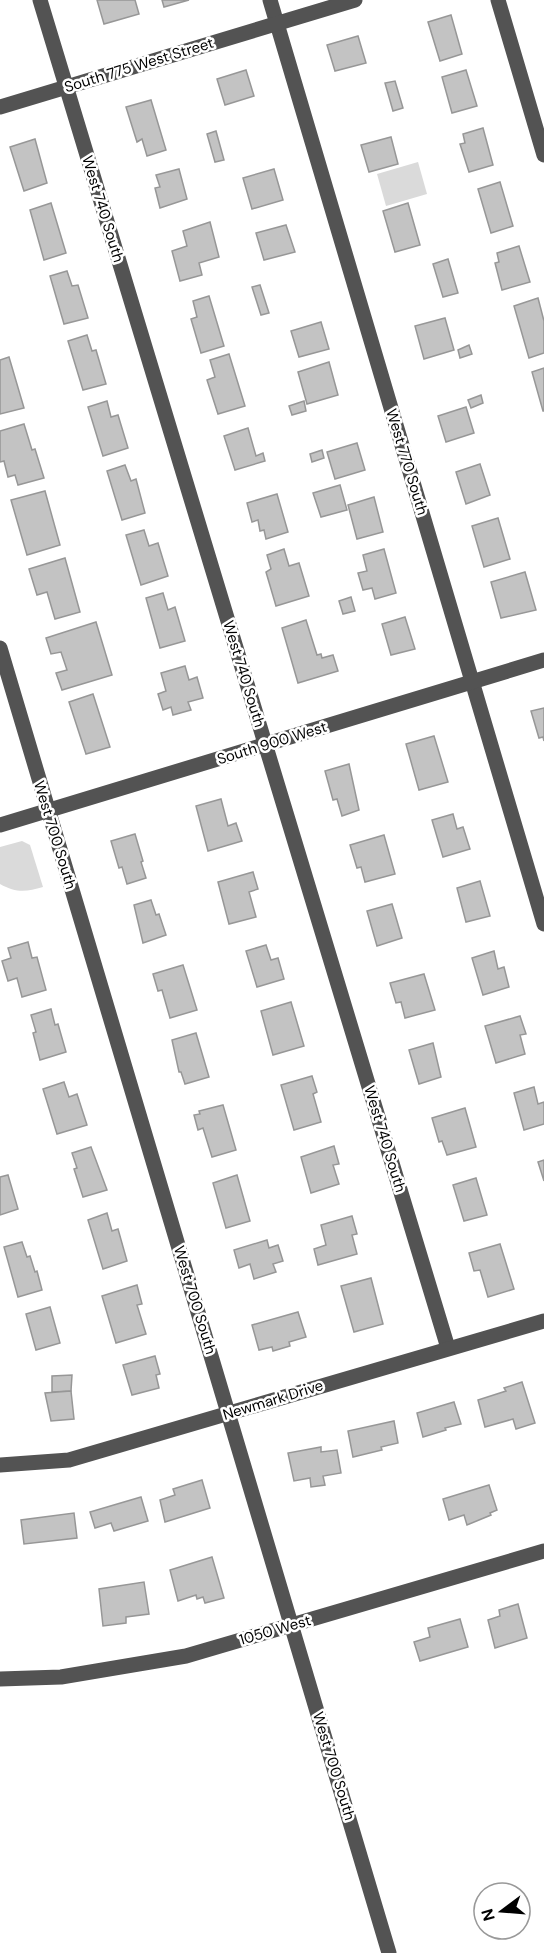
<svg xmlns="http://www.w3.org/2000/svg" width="544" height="1953" font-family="'DM Sans',sans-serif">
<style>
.green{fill:#dadada}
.building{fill:#c3c3c3;stroke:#979797;stroke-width:1.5}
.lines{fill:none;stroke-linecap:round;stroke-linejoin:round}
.minor{stroke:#535353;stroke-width:15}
.labels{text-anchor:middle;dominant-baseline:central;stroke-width:5;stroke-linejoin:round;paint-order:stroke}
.street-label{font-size:15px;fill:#000;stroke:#fff}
</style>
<rect width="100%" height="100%" fill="#fff"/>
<g class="green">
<path d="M418 162 427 194 386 206 377 174Z"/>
<path d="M22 841 30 845 43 887C26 892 16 893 0 884V847Z"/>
</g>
<g class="building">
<path d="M97 0H135L139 14 104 24Z"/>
<path d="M162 0H189L164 7Z"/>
<path d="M451 15 462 54 440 61 428 22Z"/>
<path d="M358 36 366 63 335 71 327 45Z"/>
<path d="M246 70 254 96 225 105 217 79Z"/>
<path d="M466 70 477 106 452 113 442 77Z"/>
<path d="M395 81 403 108 393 111 385 83Z"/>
<path d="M151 100 166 150 147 156 142 139 137 142 126 107Z"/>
<path d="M483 128 493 165 469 172 460 144 465 143 463 134Z"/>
<path d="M216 131 224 160 215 162 207 134Z"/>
<path d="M391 137 398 164 369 172 361 145Z"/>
<path d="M35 139 47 183 24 191 10 147Z"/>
<path d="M179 169 187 199 160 208 155 188 160 187 156 175Z"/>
<path d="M274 169 283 200 252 209 243 178Z"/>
<path d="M500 182 513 226 491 233 478 189Z"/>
<path d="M51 203 66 253 44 260 30 210Z"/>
<path d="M408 203 420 245 395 252 383 211Z"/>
<path d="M210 222 219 257 199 263 202 275 180 281 172 251 187 246 183 231Z"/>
<path d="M286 225 295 252 264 260 256 233Z"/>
<path d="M519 246 530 282 502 290 495 263 499 262 497 253Z"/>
<path d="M448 259 458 293 443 297 433 264Z"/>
<path d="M67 271 72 286 78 285 88 318 64 324 50 276Z"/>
<path d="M260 285 269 313 261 315 252 287Z"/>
<path d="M209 296 224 346 201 353 191 319 197 317 193 301Z"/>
<path d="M538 298 544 321V353L529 358 514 306Z"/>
<path d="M445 318 454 350 424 359 415 326Z"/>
<path d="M321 322 329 349 299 357 291 331Z"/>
<path d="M87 335 92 351 96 350 106 384 83 390 68 341Z"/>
<path d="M469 345 472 354 460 358 458 350Z"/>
<path d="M229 354 245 406 218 414 207 380 215 377 210 360Z"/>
<path d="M9 357 24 408 0 414V360Z"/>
<path d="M329 362 338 395 307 404 298 372Z"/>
<path d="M544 368V411H543L532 372Z"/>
<path d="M481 395 483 403 471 408 468 400Z"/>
<path d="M107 401 111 417 118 415 128 448 103 456 88 407Z"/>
<path d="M304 401 306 411 292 415 289 406Z"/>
<path d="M466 407 474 433 446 442 438 416Z"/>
<path d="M24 424 32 450 35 449 44 478 18 485 15 475 8 477 4 461 0 462V431Z"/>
<path d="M248 428 256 456 263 453 265 461 235 470 224 436Z"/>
<path d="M357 443 365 470 335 479 327 452Z"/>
<path d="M322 450 324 458 312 462 310 454Z"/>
<path d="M480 464 490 495 466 504 456 472Z"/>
<path d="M125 465 131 481 136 479 145 513 122 520 107 471Z"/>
<path d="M340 485 347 510 321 517 313 493Z"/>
<path d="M45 491 60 545 27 555 11 500Z"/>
<path d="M277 494 288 532 266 539 264 530 260 531 258 520 252 522 247 503Z"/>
<path d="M374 497 383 532 357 539 348 505Z"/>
<path d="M498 518 510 559 484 567 472 526Z"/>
<path d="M144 530 149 546 158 543 168 576 141 585 126 535Z"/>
<path d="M284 549 289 566 299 563 309 596 276 606 266 572 271 569 267 555Z"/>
<path d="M384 549 396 593 375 599 372 588 363 590 358 573 367 571 363 555Z"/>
<path d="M65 558 80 612 55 619 47 592 37 595 29 569Z"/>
<path d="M525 572 536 610 501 618 491 582Z"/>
<path d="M163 593 168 610 175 607 185 641 160 648 146 598Z"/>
<path d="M351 597 355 611 343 614 339 601Z"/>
<path d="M405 617 415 649 391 655 382 624Z"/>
<path d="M306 620 317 655 321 654 322 658 333 655 338 671 298 683 282 628Z"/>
<path d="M96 622 112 675 62 690 56 673 67 670 61 652 51 654 46 638Z"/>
<path d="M185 666 189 680 197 677 203 698 188 702 191 710 173 715 171 707 163 710 158 694 166 691 161 673Z"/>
<path d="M93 694 110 747 86 754 69 702Z"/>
<path d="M544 708V741L543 737 539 738 531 711Z"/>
<path d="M434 736 448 782 419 790 406 744Z"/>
<path d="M349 764 359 810 342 816 337 799 333 800 325 771Z"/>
<path d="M221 799 228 826 236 823 242 841 208 851 196 806Z"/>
<path d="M453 814 457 829 463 827 470 849 443 857 432 820Z"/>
<path d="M135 834 143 861 141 862 146 878 127 884 122 867 119 868 111 841Z"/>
<path d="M384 835 395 874 365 882 361 867 357 868 350 845Z"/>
<path d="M253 872 258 889 249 892 256 917 229 924 218 882Z"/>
<path d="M480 881 490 916 466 922 457 888Z"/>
<path d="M151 900 156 915 159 914 166 935 143 943 134 905Z"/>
<path d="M392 904 402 938 377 946 367 911Z"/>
<path d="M28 942 32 958 37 957 46 990 22 997 17 978 8 981 2 961 11 958 8 948Z"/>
<path d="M266 945 271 960 278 958 284 979 257 987 246 951Z"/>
<path d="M494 951 498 969 504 967 509 987 483 995 472 958Z"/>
<path d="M183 965 197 1010 170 1018 162 990 158 991 153 974Z"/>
<path d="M424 974 435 1010 405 1018 401 1002 396 1003 390 983Z"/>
<path d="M291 1002 304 1046 273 1055 261 1011Z"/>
<path d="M51 1009 55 1025 58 1024 66 1052 40 1060 33 1033 36 1032 31 1015Z"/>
<path d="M520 1016 526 1034 520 1035 525 1054 496 1063 485 1026Z"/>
<path d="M196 1033 209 1077 185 1084 181 1072H179L172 1040Z"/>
<path d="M433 1043 441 1077 419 1084 409 1050Z"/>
<path d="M312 1076 317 1092 313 1094 321 1122 294 1130 281 1085Z"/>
<path d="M64 1082 69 1097 77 1094 87 1125 57 1134 43 1089Z"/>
<path d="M534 1087 538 1104 544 1102V1124L524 1130 514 1093Z"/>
<path d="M223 1105 236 1150 212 1157 203 1128 198 1130 194 1115 200 1114 199 1111Z"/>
<path d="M465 1108 476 1147 447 1155 442 1141 439 1142 432 1118Z"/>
<path d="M334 1146 339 1164 333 1165 339 1184 311 1193 301 1157Z"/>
<path d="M91 1147 107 1190 83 1197 74 1169 77 1168 72 1153Z"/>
<path d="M544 1160V1181L538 1162Z"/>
<path d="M8 1175 18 1209 0 1215V1177Z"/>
<path d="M237 1175 250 1221 226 1228 213 1183Z"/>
<path d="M476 1178 487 1215 464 1221 453 1185Z"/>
<path d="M107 1213 112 1231 118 1229 127 1261 103 1269 88 1220Z"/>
<path d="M352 1216 357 1234 352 1235 357 1254 318 1265 314 1249 326 1245 321 1225Z"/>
<path d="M267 1240 269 1248 278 1245 283 1261 273 1264 276 1272 254 1279 250 1264 239 1268 234 1250Z"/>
<path d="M22 1242 27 1257 30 1256 35 1272 37 1271 42 1290 18 1297 4 1247Z"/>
<path d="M500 1244 514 1289 488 1297 480 1270 474 1271 469 1253Z"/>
<path d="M371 1278 383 1324 354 1332 341 1286Z"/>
<path d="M137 1285 142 1304 137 1305 146 1334 116 1343 102 1296Z"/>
<path d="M50 1307 60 1343 36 1350 26 1314Z"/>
<path d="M298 1312 306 1337 289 1342 290 1346 273 1351 272 1347 259 1350 252 1325Z"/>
<path d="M155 1356 160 1374 156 1375 159 1388 132 1395 123 1365Z"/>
<path d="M72 1375 71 1391 52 1392V1376Z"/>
<path d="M522 1382 535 1423 516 1429 513 1419 485 1427 478 1400 506 1391 504 1388Z"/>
<path d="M71 1391 74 1419 51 1421 45 1393Z"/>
<path d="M454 1402 461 1424 445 1428 446 1430 423 1437 417 1413Z"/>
<path d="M394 1421 398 1443 381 1447 382 1450 353 1457 348 1431Z"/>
<path d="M321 1447V1452L337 1450 341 1473 323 1476 325 1485 311 1487 310 1478 294 1481 288 1453Z"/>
<path d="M202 1480 210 1508 165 1522 160 1500 175 1495 173 1489Z"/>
<path d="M489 1485 497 1510 490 1513 491 1515 467 1525 464 1515 449 1520 443 1499Z"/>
<path d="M141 1497 148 1521 114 1531 111 1523 95 1528 90 1512Z"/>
<path d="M74 1513 77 1538 24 1544 21 1520Z"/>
<path d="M212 1557 224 1598 205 1603 203 1597 197 1599 196 1595 178 1601 170 1570Z"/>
<path d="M144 1582 149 1614 126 1617V1623L103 1626 99 1589Z"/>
<path d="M518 1604 527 1638 495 1648 488 1620 500 1616 499 1610Z"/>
<path d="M460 1619 468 1647 420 1661 414 1642 430 1637 428 1628Z"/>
</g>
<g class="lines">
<g class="minor">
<path d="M40 0 448 1348"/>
<path d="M270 0 544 924"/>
<path d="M498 0 544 155"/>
<path d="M0 107 355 0"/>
<path d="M0 648 389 1953"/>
<path d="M0 825 544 660"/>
<path d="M0 1465 69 1460 544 1321"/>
<path d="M0 1679 61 1677 186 1656 544 1551"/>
</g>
</g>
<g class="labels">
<g class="street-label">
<text transform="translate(139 65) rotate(-17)">South 775 West Street</text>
<text transform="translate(103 209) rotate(73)">West 740 South</text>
<text transform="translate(407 462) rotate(73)">West 770 South</text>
<text transform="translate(244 674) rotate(73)">West 740 South</text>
<text transform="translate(272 743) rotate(-17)">South 900 West</text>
<text transform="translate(55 835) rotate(73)">West 700 South</text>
<text transform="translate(385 1139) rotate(73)">West 740 South</text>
<text transform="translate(195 1300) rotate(73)">West 700 South</text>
<text transform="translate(273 1400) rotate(-17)">Newmark Drive</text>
<text transform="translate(275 1630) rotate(-16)">1050 West</text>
<text transform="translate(334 1766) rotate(73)">West 700 South</text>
</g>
</g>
<g transform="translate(502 1911) rotate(254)"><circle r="28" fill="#ffffff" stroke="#999999" stroke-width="1.5"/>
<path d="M0-4.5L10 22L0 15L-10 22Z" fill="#000000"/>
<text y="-9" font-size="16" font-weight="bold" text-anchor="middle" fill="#000000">N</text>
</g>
</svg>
